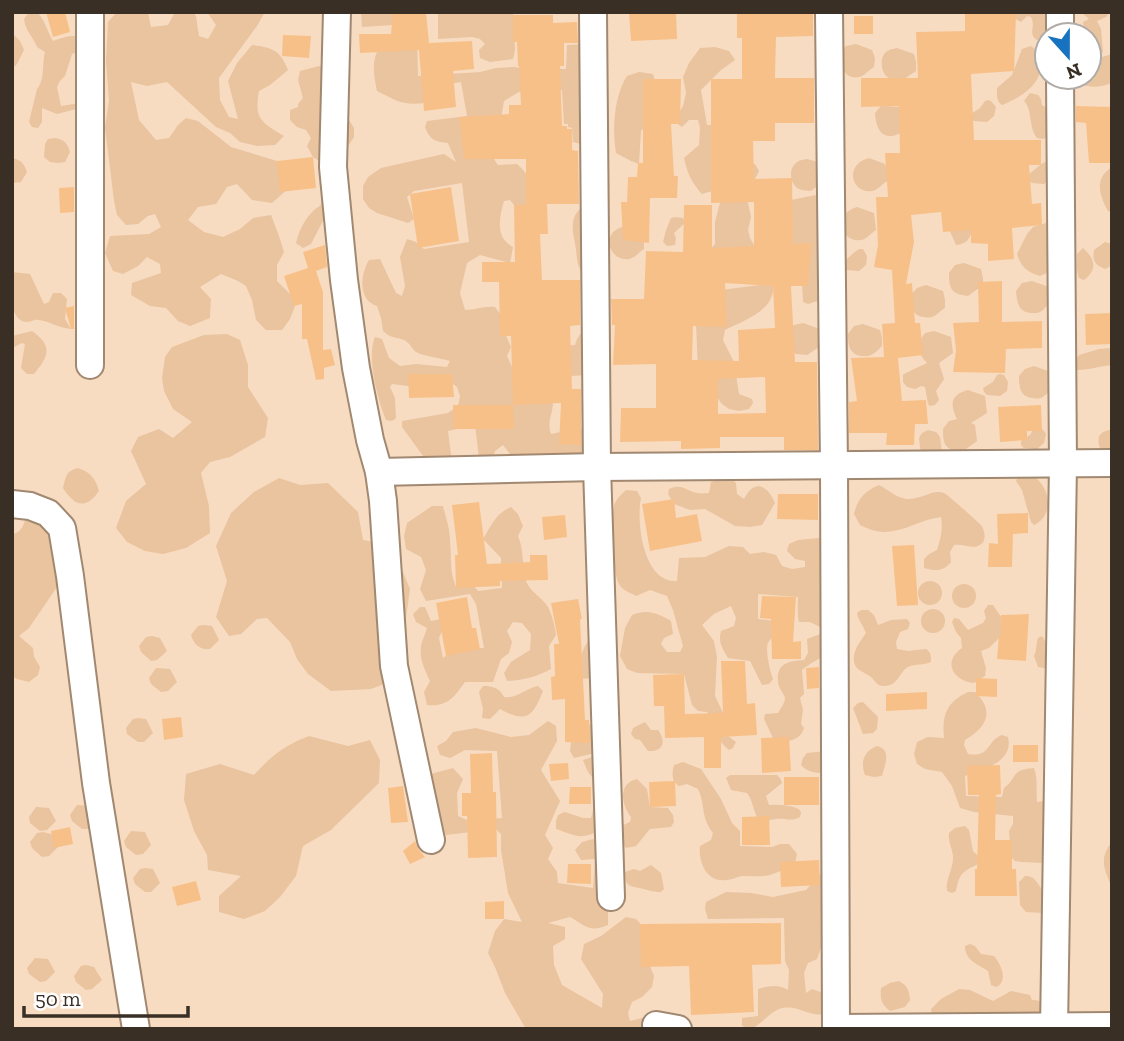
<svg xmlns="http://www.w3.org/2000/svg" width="1124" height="1041" font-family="'Zilla Slab',serif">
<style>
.green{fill:#eac39f}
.building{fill:#f8c089;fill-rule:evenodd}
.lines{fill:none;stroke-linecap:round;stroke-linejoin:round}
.minor-casing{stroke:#a18870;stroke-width:30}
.minor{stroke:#fff;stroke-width:26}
</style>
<rect width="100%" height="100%" fill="#f7dcc2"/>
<g class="green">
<path d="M29 12H37C45 20 47 31 53 41 62 38 70 34 80 37L84 50 72 54 65 76 60 81 57 87 61 106 80 103V108L57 114 42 108V122L38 128 32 127 29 122 37 89C45 80 42 64 45 52L37 47C33 36 26 33 24 19Z"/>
<path d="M117 12H148L151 27 168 25 175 12H193L196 16 199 36 208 39 216 25 207 12H265L257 26 219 78 220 100 229 117 238 119 228 81 237 63 252 45C273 48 280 50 288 70L270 85 259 91C254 119 261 122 284 136L275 145 257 146 240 142 230 133 216 127 167 82 147 86 131 82 139 120 156 140 169 138 178 125 186 118 198 121 231 147 277 161 288 174 289 188 272 203 252 200 237 184 227 187 216 204 198 207 188 220 204 232 223 237 240 229 253 218 271 215 279 236 284 252 277 265V281L297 301 290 319 282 330H266L256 320 252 300 246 286 238 281 221 274 200 287 211 299 210 318 190 326 178 321 166 308 150 306 131 295 132 283 161 273 160 264 147 257 138 266 123 274 113 271 105 253 110 236 149 234 161 227 155 214 148 216 138 224 126 225 117 215 114 201 105 127 109 101 106 61 108 22Z"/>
<path d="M361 12H401L417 34 418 76 480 72 496 68 514 67 528 69H566L567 45 586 44 605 41 608 56 605 66 597 148 569 141H573L572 128 568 127V124H564L562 90 519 92 504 101 494 159 498 165 517 164C532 177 533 188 537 206L514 205 510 200 504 201C499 218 495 238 513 247L510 263 480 255 467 263 460 293 465 310C475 310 484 306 495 307L501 315 504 331 511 347 507 356 512 367 533 384 553 404C552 416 547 422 551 434L575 429H587L600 457 520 467 503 445 495 451 492 460 479 458 475 425 448 431 452 462 426 460 402 427V421L448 413 458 406 460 396 457 387 450 382 415 387 392 384 390 387 395 398 396 418 392 421 386 420C378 400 366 357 375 337L382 339 389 358 400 366 416 364 447 367 450 361C441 358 423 356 416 352 412 349 410 343 404 340 396 337 390 338 383 331L381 318 377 306C358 300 360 275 369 260L380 259 396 293 402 296 405 286 400 257 407 239 416 242 424 249 469 242 462 183 414 191 407 197 414 219 408 223 377 213 369 208 363 199V186L368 177 381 168 444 154 456 162 448 143C435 142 429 139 425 127L427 121 467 116 461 82 424 88V103C403 106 395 100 377 91 374 77 370 57 382 45 382 45 391 40 392 40L393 25 362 27Z"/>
<path d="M438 12H513L515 50 513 59 490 62 480 58 479 50 485 44 480 39 472 37 438 39Z"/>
<path d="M1015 12H1045L1051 35H1047V40L1041 42C1025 35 1037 28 1031 17L1027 16 1021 22 1014 18Z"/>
<path d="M1081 12H1110L1106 17 1097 21 1101 29 1103 52 1093 60 1097 63 1099 58 1112 54V83C1096 89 1082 88 1070 77H1089V35H1085L1083 22 1089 19Z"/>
<path d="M12 35H14L20 41 24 50 17 64 12 69Z"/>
<path d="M856 44 872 50 875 58 874 67C870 69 865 75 860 77 844 80 840 66 840 54L846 46Z"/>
<path d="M1031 46C1036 50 1039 54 1040 60 1045 83 1020 98 1002 105 996 101 997 95 997 88L1012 75 1022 49Z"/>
<path d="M715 47 729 51 735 60 721 70 701 90 707 125 747 127 734 164H755L759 171 755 179 747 180 742 193 748 203 751 217 748 230 750 238 756 249H725L721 290 767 284 773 285C776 310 743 321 725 330L723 340 734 362 739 394 752 399 753 403 749 409 739 411 729 409 722 404 698 371 696 323 703 258 715 244V222L721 199 716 190 702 194C691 181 688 175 684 158L699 145 700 128 698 120H689L682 127 671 119 651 118 641 131 639 164 631 161 616 153C612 129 614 96 627 76L639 72 653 74 656 84 678 115 683 106 686 93 683 77 689 63 700 48Z"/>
<path d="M897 48 914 54 916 62V71L901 81C898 80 892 80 889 78 881 74 879 58 886 52 890 49 893 49 897 48Z"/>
<path d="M319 66 329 68 340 120H349L354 128V137L348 146 341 153 329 209 311 244 303 248 296 243C300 227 307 214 321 205L323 188 321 162 313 157 307 146 311 138 306 130 297 127 290 120V110L298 107V104L303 98 298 80 300 71Z"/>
<path d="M1030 93 1038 95 1041 99 1042 105 1050 110 1048 137 1043 139 1037 138C1028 127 1033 110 1024 101Z"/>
<path d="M988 100 991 101 996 107 994 116 987 122 974 121 971 118V114L980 108 985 101Z"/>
<path d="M881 106 901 107V133C883 142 876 130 875 113Z"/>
<path d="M55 138C65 140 67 143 70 152L65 162 58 163 50 162 44 157 45 144 48 139Z"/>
<path d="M12 158C22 160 24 164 27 172L21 182 12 183Z"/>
<path d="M869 158 885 164 888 173 887 181C882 184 878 190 872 191 852 194 843 165 869 158Z"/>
<path d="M807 159 818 162 820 184 811 191C808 191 801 190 799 189 790 184 788 169 796 163 799 160 802 160 807 159Z"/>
<path d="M1045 162H1048L1052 178 1044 184 1032 183 1028 180V175C1032 172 1042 163 1045 162Z"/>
<path d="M1112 167V212L1108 211C1099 195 1094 178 1112 167Z"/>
<path d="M816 195 824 197 827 225 818 240 822 245 825 272 818 277 824 286 818 301 808 304 803 302 802 281 789 246 791 200Z"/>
<path d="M971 204C971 221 978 243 956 245L945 220Z"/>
<path d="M583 207 584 275C577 267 577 259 576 249 573 233 568 217 583 207Z"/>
<path d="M857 207 874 213 876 230C871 233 867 239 861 240 841 243 832 214 857 207Z"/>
<path d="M675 217 683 218 685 223 674 233 676 238 675 245 667 246 663 242 666 230 671 218Z"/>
<path d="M1046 223 1051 230V271L1040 276C1027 272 1021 267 1017 254L1027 234 1033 227Z"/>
<path d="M625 226 644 240V249C639 252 635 258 629 259 609 262 599 232 625 226Z"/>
<path d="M1105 242 1112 244V265L1106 269C1095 266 1092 260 1094 250Z"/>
<path d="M1083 248C1095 259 1098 269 1084 280L1079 278C1076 271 1077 262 1077 254Z"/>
<path d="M860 249H863L867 256 866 265 859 271 846 270 843 267V263C847 259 856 250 860 249Z"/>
<path d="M964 263 981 269 983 278V285L968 296C951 294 949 289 949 273L955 265Z"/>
<path d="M12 272 30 274 44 304 49 302 53 293H61L67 299 65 319 71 329C58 328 49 321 39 320 33 319 33 322 27 322 7 321 12 285 12 272Z"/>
<path d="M1032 281 1049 287 1051 303C1047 305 1045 308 1042 311 1037 314 1035 313 1030 313 1018 311 1017 302 1016 291L1022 283Z"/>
<path d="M926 285 943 291 945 300V308C941 310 939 313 936 315 931 318 929 318 924 317 912 316 911 306 911 295L917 288Z"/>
<path d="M803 323 820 329 822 345 807 355 796 354 791 351 788 332 794 325Z"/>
<path d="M863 324 880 330 882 338V346C879 349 876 352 873 354 868 357 867 356 861 356 849 354 848 344 848 334L854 326Z"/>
<path d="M584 329 590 375 570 376 562 346 575 345 577 339Z"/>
<path d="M32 331C53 346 49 356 34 374H27L21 368 25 344 22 343 12 348V336Z"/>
<path d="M934 331 951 337 953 353 939 363 944 379 936 391 939 400 935 405 930 406 928 404 925 387 921 386 915 389 907 387 903 382V375C905 373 923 365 927 363 917 353 916 344 925 333Z"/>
<path d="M227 334 240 340 248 365V387L268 418 265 437 230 457 210 462 201 473 209 506 210 533 186 548 163 554 145 551 127 542 116 528 126 501 146 484 131 451 138 437 159 429 173 438 192 422 173 409 164 391 162 378 165 357 172 347 204 335Z"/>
<path d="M1112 348V365C1100 366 1089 370 1077 370L1074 363 1079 355 1099 349Z"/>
<path d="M1034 366 1051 372 1053 389C1050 391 1047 394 1044 396 1040 399 1038 399 1033 398 1020 397 1019 387 1019 376L1025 369Z"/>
<path d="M1000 374 1004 375 1008 382 1007 391 1000 396 987 395 984 392 983 388 993 382 997 375Z"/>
<path d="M968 390 985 396 987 413 971 423 975 425 977 441 962 452C945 450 943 445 943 429L949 421 957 419C950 404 950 395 968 390Z"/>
<path d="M1041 427 1046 434 1044 443 1037 449 1024 448 1021 445V441L1030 435 1034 428Z"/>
<path d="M1112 429V455C1101 453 1097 447 1099 436L1103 432Z"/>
<path d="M928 430 936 432 940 437 942 453 921 455 919 438 922 433Z"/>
<path d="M78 468C90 472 96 479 99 491 85 511 74 505 63 488 66 476 66 471 78 468Z"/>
<path d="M1029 473C1049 483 1057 514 1034 525L1031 522 1022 490 1016 481 1019 475Z"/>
<path d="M729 477 736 483 737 494 744 499C754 479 767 484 775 503L762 525 750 527 735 526 705 509 690 510 674 504 668 494 669 489C683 483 685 491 697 493 701 494 705 493 709 493L711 482Z"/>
<path d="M279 478 300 485 328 483 358 512 363 540 386 544 391 565 374 567 377 578 400 569 403 572 410 589 403 639 392 681 371 689 331 691 308 674 297 659 290 642 267 618 257 619 241 634 229 636 216 617 227 581 216 546 231 513 254 492Z"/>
<path d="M879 485C889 490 896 498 907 499 921 500 933 489 944 493 947 494 978 522 981 525 985 531 987 541 980 545 972 550 963 543 954 545L950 552 951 562C943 572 935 571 924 568V559L929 554 937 550C941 538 943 529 941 517 920 519 899 536 876 531 871 530 865 527 860 525L854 514C858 498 864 492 879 485Z"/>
<path d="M626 490 637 491 641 498C636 522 643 583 677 581L679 558 705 557 729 546 743 547 750 554 764 552 776 555 782 566 792 569 805 567V561L795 559 787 551 789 544 798 540 829 537V580L821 599V608L831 624 829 652C820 659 810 663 802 670L804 694 800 698 803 710 801 724 804 728C799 743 786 742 773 738L764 719 765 714 778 713C780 709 785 703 785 698 784 693 778 688 778 682 776 663 789 661 804 660L808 653 807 639 823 633 822 628 810 622H799C797 615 798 605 798 597L758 594V619L776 621 777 635C773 637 770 639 768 643 765 650 770 671 773 679L769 684 762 685 750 661 728 658C722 648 718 642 721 631L734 626 736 618 731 606 714 614 702 625 714 641 717 657 715 696 727 721 728 736 736 742 733 748 729 750C717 741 712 726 707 712L698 711 692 705 684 674 637 673 627 669 620 656 625 628 632 615C648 609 657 613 671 621L673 634 664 638 661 644 667 652H680L683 646 673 610 667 596 650 590 636 596C629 592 621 590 618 582 613 570 610 515 615 503 617 498 623 493 626 490Z"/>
<path d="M432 506H443C446 518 450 529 450 541 452 558 449 570 456 587L473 585 478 591 502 588 501 558 483 539C491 526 496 513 511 507L518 514 523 526 518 536C524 550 522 566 526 581 530 592 543 598 548 607 552 615 555 626 556 635L549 646 551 669C536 677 524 680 507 681L504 673 511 662 530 650 531 634 522 623 513 622 507 631 512 642 509 653 501 659 493 682H465C454 697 448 707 427 705L424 692 430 681C425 670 419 659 421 646 422 640 425 635 427 628L416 622 413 614 420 607H425L431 621 441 619 443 629 439 638 443 658 455 648H484L476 604 470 594 426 601 420 589 426 570 421 557 406 549 404 536 407 523Z"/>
<path d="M51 511 59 584 29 628 19 636 33 648 34 657 40 667 38 675 29 682 17 679 12 676V534C23 533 25 521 27 512Z"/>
<circle cx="930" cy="593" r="12"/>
<circle cx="964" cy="596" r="12"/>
<path d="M988 605H993L1001 617V636L989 648 981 651 986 668 985 676 974 683C953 681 942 661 962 648L961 638 956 632 952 622 954 618 959 619 968 630 983 623 986 618 984 611Z"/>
<circle cx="933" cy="621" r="12"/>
<path d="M861 610H868L874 615 878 625 891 620 907 619 910 623 908 629 900 632 896 642 897 649 908 651 926 649C931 652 931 656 931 662 922 666 911 663 905 669 898 677 896 686 884 686 877 686 875 681 871 677 867 674 860 671 857 668 848 656 860 642 866 633 863 625 858 620 857 613Z"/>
<path d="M204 625 212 626 219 640 210 649C200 650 194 645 191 635L198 626Z"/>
<path d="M594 634 596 678 579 679C579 661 581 647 594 634Z"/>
<path d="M152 636 160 638 167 651 157 660 151 661 141 652 139 646 146 637Z"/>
<path d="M1042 636 1048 646 1049 669 1038 667 1034 656C1037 650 1036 643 1038 638Z"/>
<path d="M156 668 170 669 177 682 168 691 161 692 151 684 149 678Z"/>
<path d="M483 686C492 686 500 688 504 697 517 699 526 688 538 686L543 691C533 716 527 724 500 709L490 719 482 718 483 709 479 692Z"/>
<path d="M968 692H975C995 711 987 727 965 740L964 745 968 754C991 758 986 741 1002 735L1008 737C1014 762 984 769 965 776L966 796 1002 797 1004 788C1018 778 1009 770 1034 768 1038 778 1036 790 1037 802L1045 801 1052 867 1043 863 1022 862 1015 861 1011 857 1009 831 1013 824V816L974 812 960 808 952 786 942 772 925 769 917 764 914 754 917 742 928 737 944 738C942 716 946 702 968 692Z"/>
<path d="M863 702 878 717 877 729 873 733 863 734 853 708 858 703Z"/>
<path d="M138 718 146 719 153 733 144 742H138L127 734 126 728 133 719Z"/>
<path d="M595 719V753L574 758 570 751 571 742 579 737Z"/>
<path d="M548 721 556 726 557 741 541 770 560 801 545 835 553 848 548 859 557 872 558 883 593 888 595 859 581 860 575 850 582 842 593 839 606 846 604 902 608 910V925C589 933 586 926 570 917L548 923 565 927V939L553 946 554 965 562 985 602 1008 603 994 581 959 584 944 601 936 626 917 636 919 649 933 648 961 654 976 652 987 642 997 632 1002 628 1013 630 1021 646 1017 689 1029H526L505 993 495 967 488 953 495 931 504 919 522 922 508 893 501 850V834L496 829 446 835 439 822 427 775 453 768 463 779 457 793 458 816 469 821 502 818 497 751 465 750 450 758 440 755 437 746 446 741 453 732 476 728 511 737 529 735Z"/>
<path d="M645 722 651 730H658C667 742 663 752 648 751L640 740 635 739 631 734 633 728Z"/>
<path d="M309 736 348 746 370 740 380 760 379 783 331 830 303 846 296 876 280 897 265 911 244 919 219 912V896L241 876 208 870 207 855 194 831 184 800 186 774 220 764 254 775C271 756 285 745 309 736Z"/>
<path d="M877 746C892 750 885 764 882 776L874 777 865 775C860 762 864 751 877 746Z"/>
<path d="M826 751V773C815 773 809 773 801 765L803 758 807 753Z"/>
<path d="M595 756 604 829C579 840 580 837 556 829V821L558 815 565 812 583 818H591L599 789 596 782 588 772 583 760Z"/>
<path d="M683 762 701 769 721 799 732 823 740 831V846L772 847 780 844H789L797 854 795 864C787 868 779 872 770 875 761 877 751 876 742 876 736 877 732 880 726 880 707 883 698 862 700 846L711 840 713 833C700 816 706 806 698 789L687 784 679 786C671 781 672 773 674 765Z"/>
<path d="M730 775H777L780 778 782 783 766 796 769 805C775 804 799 805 801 812 801 814 800 816 800 817 791 822 786 818 776 819 769 820 766 821 758 819 753 811 753 800 747 793L731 790 726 778Z"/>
<path d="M637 779 647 789 650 807 668 808 673 815 674 822 671 827 650 829 636 846 626 848 622 843 619 827 630 822 631 817C622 805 617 784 637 779Z"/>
<path d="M77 805 90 806 98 819 89 829H82L72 821 70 815Z"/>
<path d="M36 807 49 808 56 821 47 830 40 831 30 823 29 817Z"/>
<path d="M965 826 969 830 973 851 980 858V863C963 872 960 871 956 891L952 893 947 891C945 879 954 868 953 856 952 848 948 842 949 833L955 828Z"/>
<path d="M131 831 145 832 151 845 143 854 136 855 126 847 124 841Z"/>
<path d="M43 832 51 834 58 847 49 856 42 857 32 848 30 842 37 833Z"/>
<path d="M1112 842V888C1105 870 1098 859 1112 842Z"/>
<path d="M651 865 661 873 664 889 661 892C654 892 650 891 644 889 632 886 624 888 625 872L634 869 640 871Z"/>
<path d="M829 865V921L822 930 824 939 817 959 808 963 804 973 806 993 812 989 823 993V1014C808 1017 796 1003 779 1009 769 1013 762 1024 751 1029L742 1026V1018L758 1016V989C769 986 778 984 788 990L789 970 785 961 784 918 708 919 705 909 706 902 726 892 751 893 773 897 806 890Z"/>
<path d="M145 868 153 869 160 883 151 892H145L135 884 133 878 140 869Z"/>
<path d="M1025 876C1036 876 1036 883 1043 890L1047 887 1043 913 1026 912 1020 905 1019 882Z"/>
<path d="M970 944 975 946 981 954 994 956C1001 964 1009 982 996 987L991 985 988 971C978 964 965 961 965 946Z"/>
<path d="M35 958 48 959 55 972 46 981 40 982 29 974 27 968Z"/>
<path d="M86 965 94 967 102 980 92 989 86 990 76 982 74 976 81 966Z"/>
<path d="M899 981C908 986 909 991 910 1000L905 1007 890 1011C881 1004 880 999 881 988L890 983Z"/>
<path d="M959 989 970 990 993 1001 1011 991 1030 995 1032 1000C1041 999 1045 1005 1048 1013L933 1020 931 1009 941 999Z"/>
</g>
<g class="building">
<path d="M46 12H65L70 32 53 37Z"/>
<path d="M393 12H426L429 43 472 41 474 69 453 71 456 107 424 111 419 50 360 53 359 34H391Z"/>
<path d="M629 12H676L677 39 631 41Z"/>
<path d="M737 12H813V36L776 37 775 78H814V123H775V141H753L754 179 792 178 793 244 811 243 808 286H791L795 362H817L818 450H784V437H720V448L681 449V441L620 442 621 408H656V364L613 365 615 325H612L611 299H644L646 251 683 252 684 205H712V248L754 246V202L711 203V79H742V38H737ZM725 283 773 286 775 328 738 330 739 361 692 360 693 326 727 327ZM765 377 766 413 718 414V379Z"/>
<path d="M965 13 1016 14 1014 71 971 74 974 140H1041V165H1029L1032 204 1041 203 1042 225 1012 228 1014 259 988 261V244L971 243V230L943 232 941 212 911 215 914 242 906 284 912 283 915 323H920L923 355 898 358 902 401 926 400 928 424H915L914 445H886L887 433H849V402L857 401 851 358 884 357 882 324 895 323 892 270 874 267 878 245 876 197H888L885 153H900L899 106 861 107V78H918L916 32 965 31Z"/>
<path d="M513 15H553V23L577 22 578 43H564V66H560L562 126H567V129H572V150L578 151 579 204H547L548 234H540L542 280H580V325L570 326 572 389H581V445L559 444 561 403 513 405 511 336H500L499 282H482V262H515L514 205H526V159H464L459 117 509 114V105H521L519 66H518L517 42H513Z"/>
<rect x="854" y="16" width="19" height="18"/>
<path d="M283 35 311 36 309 58 282 56Z"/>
<path d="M643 79H681L680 124H671L674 176H678L677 198H650L649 243 623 240 621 202H627L628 177H637L638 163H643Z"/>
<path d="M1076 106 1112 107V163H1089L1086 123 1076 122Z"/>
<path d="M313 157 316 188 280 192 277 161Z"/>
<path d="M74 187V212L60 213 59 188Z"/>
<path d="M451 187 459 241 418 248 410 194Z"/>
<path d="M325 245 327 267 316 271 323 292V350L331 349 335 365 324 368V379L316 380 307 339H302V304L294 306 284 276 308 268 303 252Z"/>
<path d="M1002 281V322L1042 321V348L1006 349 1005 373 953 372 956 350 953 323 979 322 978 282Z"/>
<path d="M74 306V329H71L65 308Z"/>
<path d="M1112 313V344L1086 345 1085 314Z"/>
<path d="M408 374H452L454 397 409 398Z"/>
<path d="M453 405H513L514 429H454Z"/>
<path d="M1041 405 1042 431H1027V440L1000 442 998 407Z"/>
<path d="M778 494H818V520L777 519Z"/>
<path d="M674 499 676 518 697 514 702 541 650 551 642 504Z"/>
<path d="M479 502 487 564 530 562V555H547L548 580 500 581V586L456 588 455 555H458L452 505Z"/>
<path d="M1028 513V533L1013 534 1012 567H988L989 543 998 544 997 514Z"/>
<path d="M565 515 567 537 544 540 542 517Z"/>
<path d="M914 545 918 605 897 606 892 546Z"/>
<path d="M762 596 796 597 793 642 801 641V659H772L771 619 760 618Z"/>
<path d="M467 597 472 628H476L480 649 446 656 436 603Z"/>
<path d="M578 599 582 619H580L585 720H589L590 743 565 742V699L552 700 551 677 555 676 554 644H559L551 603Z"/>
<path d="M1029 614 1026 661 997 659 999 635 1001 636V615Z"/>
<path d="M721 661H745L747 704 755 703 757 735 721 737V768H704V737L665 738 664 706H654L653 675 684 674 685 714 723 713Z"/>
<path d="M819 667V688L807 689 806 668Z"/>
<path d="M976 678 997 679V697L976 696Z"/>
<path d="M927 692V709L886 711V694Z"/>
<path d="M181 717 183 737 164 740 162 719Z"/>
<path d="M789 737 791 771 762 773 761 738Z"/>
<rect x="1013" y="745" width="25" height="17"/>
<path d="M492 753 493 792H496L497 857 468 858 467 816H462V793H471L470 754Z"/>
<path d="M568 763 569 779 551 781 549 764Z"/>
<path d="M1000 765 1001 794 996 795 995 840H1012V869H1016L1017 896H975V869H977L979 795H968L967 766Z"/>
<rect x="784" y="777" width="35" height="28"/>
<path d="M675 781 676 806 650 807 649 782Z"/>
<path d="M403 786 408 822 391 823 388 788Z"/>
<path d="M570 787H591V804H569Z"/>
<path d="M769 816 770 845H742V817Z"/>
<path d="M70 827 73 844 54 848 51 831Z"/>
<path d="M415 841 419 850 425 857 410 864 403 851Z"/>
<path d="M819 860 820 885 781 887 780 862Z"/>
<path d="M568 864H591V884L567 883Z"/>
<path d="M196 881 201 900 177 906 172 887Z"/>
<path d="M504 901V919H485V902Z"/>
<path d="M781 923V964L752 965 754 1012 691 1015 689 966 641 967 640 924Z"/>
</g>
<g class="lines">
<g class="minor-casing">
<g id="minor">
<path d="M337 12 333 167 344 280 356 368 370 440 379 472 383 501 394 666 431 840"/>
<path d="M593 12 597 467 611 897"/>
<path d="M829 12 834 467 836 1029"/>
<path d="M1060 12V35"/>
<path d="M90 365V12"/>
<path d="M379 472 597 467 1112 463"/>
<path d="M12 504 30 506 48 513 62 528 70 576 96 783 136 1029"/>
<path d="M656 1025 678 1029"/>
<path d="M836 1028 1112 1026"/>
<path d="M1054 1029 1063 464 1060 77"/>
</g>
</g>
<use href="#minor" class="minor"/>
</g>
<rect width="1124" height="1041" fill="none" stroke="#392f25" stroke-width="28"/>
<g transform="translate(1068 56) rotate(159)"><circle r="33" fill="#ffffff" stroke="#b0aca8" stroke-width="2"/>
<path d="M0-5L12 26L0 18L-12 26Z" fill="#1772bf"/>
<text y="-10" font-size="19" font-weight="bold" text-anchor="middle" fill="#392f25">N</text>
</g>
<path d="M24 1006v10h164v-10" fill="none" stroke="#392f25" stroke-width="3.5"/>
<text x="35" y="1006" font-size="21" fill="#392f25" stroke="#ffffff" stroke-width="5" paint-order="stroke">50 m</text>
</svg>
